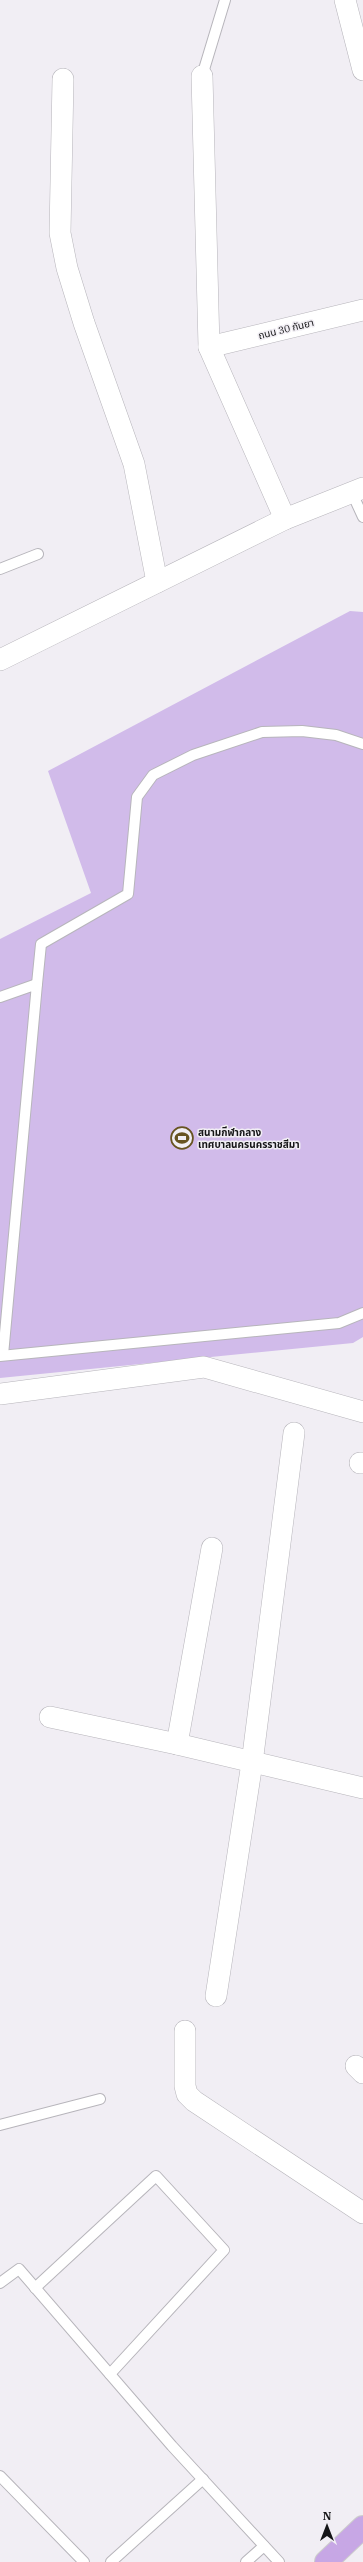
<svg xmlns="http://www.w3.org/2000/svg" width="363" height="2562" font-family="'IBM Plex Serif','Noto Sans Thai',serif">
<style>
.green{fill:#d1bbea}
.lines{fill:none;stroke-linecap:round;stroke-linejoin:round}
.service-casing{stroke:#b7b5bb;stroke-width:12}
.minor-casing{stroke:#b7b5bb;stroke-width:22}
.primary-casing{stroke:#ccc;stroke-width:24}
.service{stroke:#fff;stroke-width:10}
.minor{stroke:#fff;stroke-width:21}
.primary{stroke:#c7a7e5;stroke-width:22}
.labels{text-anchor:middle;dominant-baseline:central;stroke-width:3;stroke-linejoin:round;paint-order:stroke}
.street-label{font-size:10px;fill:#151517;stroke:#f1eef4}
.poi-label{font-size:10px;font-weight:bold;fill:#151517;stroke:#f1eef4;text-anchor:start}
</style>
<rect width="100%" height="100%" fill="#f1eef4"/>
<path class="green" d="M350 611 363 612V1337L353 1343 0 1378V939L91 893 48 771Z"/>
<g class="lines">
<g class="service-casing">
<g id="service">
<path d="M202 76 225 0"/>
<path d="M352 493 363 517"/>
<path d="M0 569 38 554"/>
<path d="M37 984 41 944 128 894 137 797 153 775 193 755 262 732 302 731 336 735 363 744"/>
<path d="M0 997 37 984 3 1355"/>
<path d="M0 1356 339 1323 363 1313"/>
<path d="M0 2125 100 2099"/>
<path d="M0 2283 19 2269 172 2446 279 2562"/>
<path d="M35 2288 156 2176 224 2250 110 2374"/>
<path d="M0 2476 84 2562"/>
<path d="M111 2562 203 2479"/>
<path d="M246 2562 264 2546"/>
</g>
</g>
<g class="minor-casing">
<g id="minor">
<path d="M345 0 363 70"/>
<path d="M202 76 209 347 285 519"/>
<path d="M63 79 60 233 67 268 84 323 134 464 157 582"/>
<path d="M209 347 363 310"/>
<path d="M0 660 285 519 363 488"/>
<path d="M0 1394 204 1367 363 1412"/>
<path d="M360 1463H363"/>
<path d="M50 1717 177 1744 363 1788"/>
<path d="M177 1744 212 1548"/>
<path d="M216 1996 252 1763 294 1433"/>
<path d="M185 2031V2086L187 2094 194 2101 363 2213"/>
<path d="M356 2066 363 2073"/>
</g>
</g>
<g class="primary-casing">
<path id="primary" d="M326 2562 363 2527"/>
</g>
<use href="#service" class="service"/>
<use href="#minor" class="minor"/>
<use href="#primary" class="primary"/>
</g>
<defs>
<g id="stadium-ring" transform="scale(1.15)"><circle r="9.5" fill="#f1eef4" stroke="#675321" stroke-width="1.5"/><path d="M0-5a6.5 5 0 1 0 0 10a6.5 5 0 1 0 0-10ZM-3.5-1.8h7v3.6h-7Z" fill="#675321"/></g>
</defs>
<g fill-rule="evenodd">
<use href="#stadium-ring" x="182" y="1138"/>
</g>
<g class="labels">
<g class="street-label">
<text transform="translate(286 329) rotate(-14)">ถนน 30 กันยา</text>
</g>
<g class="poi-label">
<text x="198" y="1132">สนามกีฬากลาง<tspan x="198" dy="12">เทศบาลนครนครราชสีมา</tspan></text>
</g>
</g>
<g transform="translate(327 2526)" stroke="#f1eef4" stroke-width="3" paint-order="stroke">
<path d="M0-3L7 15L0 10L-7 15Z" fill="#151517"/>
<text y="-6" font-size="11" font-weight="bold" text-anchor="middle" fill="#151517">N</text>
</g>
</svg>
